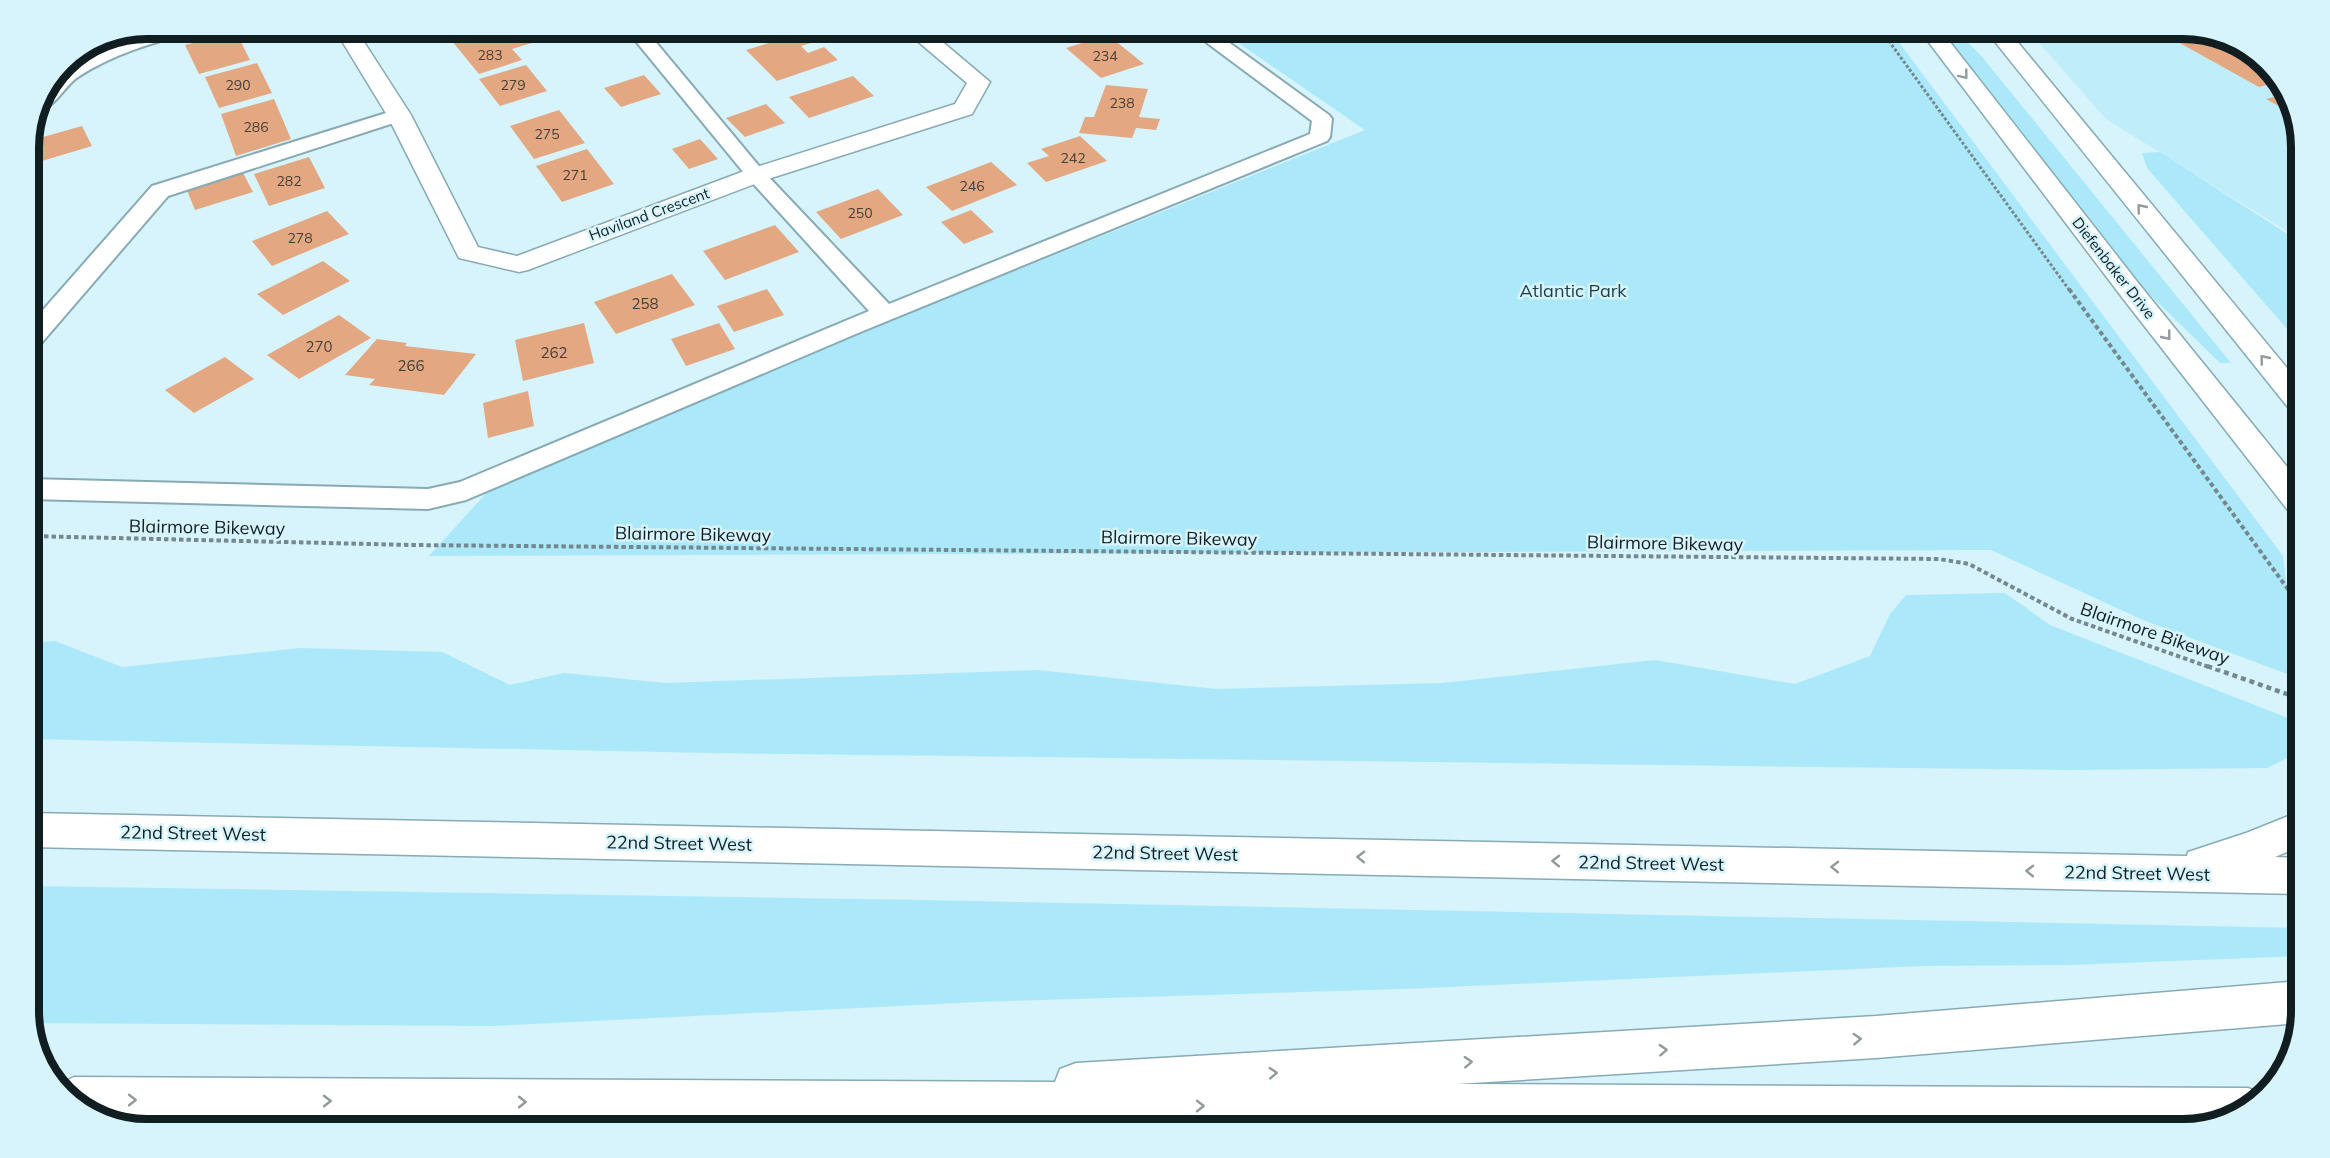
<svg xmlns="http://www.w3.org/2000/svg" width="2330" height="1158" font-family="Mulish,sans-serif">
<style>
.built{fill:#bfedfa}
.green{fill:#abe8fa}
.building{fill:#e3a881}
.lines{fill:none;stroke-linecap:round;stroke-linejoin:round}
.service-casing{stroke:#87aab4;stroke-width:4}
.minor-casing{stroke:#87aab4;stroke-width:3}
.secondary-casing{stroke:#87aab4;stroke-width:3}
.trunk-casing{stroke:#87aab4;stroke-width:3}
.path-far2{stroke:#74898f;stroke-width:3;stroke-dasharray:3 2;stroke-linecap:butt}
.path-far1{stroke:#74898f;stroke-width:4;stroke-dasharray:4.5 3;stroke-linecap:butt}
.path{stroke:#74898f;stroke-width:4.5;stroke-dasharray:5 4;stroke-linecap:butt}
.service{fill:#fff;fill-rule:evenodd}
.minor{fill:#fff;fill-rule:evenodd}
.secondary{fill:#fff;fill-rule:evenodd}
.trunk{fill:#fff;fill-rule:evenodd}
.oneway{stroke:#939a9b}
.labels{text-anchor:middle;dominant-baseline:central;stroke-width:5;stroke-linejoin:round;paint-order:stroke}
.far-number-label{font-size:14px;fill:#454039}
.far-street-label{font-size:15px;fill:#101e21;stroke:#d7f4fc}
.number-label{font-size:15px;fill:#454039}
.park-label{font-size:18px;fill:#183f49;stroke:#d7f4fc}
.street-label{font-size:18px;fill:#101e21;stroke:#d7f4fc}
.rim{fill:none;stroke:#101e21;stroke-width:8}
</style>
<rect width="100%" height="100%" fill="#d7f4fc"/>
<path class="built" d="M2027 29H2183L2235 41 2281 81 2301 140V240L2106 119Z"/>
<g class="green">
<path d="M1218 29H1889L2283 556 2298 678 2143 620 1991 550 429 556 499 479 1365 130Z"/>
<path d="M1939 29H1955L1983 58 2231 363H2220L2142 287Z"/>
<path d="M2160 152 2301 243V345L2147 168 2142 153Z"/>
<path d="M2005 593 2050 625 2301 723V751L2267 768 2067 770 710 753 29 739V643L55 641 122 667 300 648 442 652 510 685 564 673 666 683 1038 670 1216 689 1442 683 1655 660 1795 684 1870 656 1890 614 1906 595Z"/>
<path d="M29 886 923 900 2301 928V956L2070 965 1922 966 1403 989 978 1002 494 1026 30 1023Z"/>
</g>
<g class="building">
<path d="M490 28H496L500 34 519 28 532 43 512 49 522 60 479 74 451 40Z"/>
<path d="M739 28H782V29L751 39Z"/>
<path d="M1022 28H1053V29L1032 36Z"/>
<path d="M236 32 250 60 199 74 185 45Z"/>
<path d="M804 32 814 42 801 46 808 53 824 47 838 60 777 81 746 50Z"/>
<path d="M2205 34 2235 41 2281 81 2285 92 2270 84 2259 87 2176 41Z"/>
<path d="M1108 35 1144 64 1101 78 1066 48Z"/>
<path d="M257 63 272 93 219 108 205 77Z"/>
<path d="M526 65 547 91 500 106 479 79Z"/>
<path d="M644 75 661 94 621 107 604 88Z"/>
<path d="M853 76 874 96 809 118 789 97Z"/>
<path d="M1106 85 1148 89 1139 117 1160 119 1156 130 1136 128 1132 138 1079 133 1085 117H1094Z"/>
<path d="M2282 95 2287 98 2293 114 2266 99Z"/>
<path d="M274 99 291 139 236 156 221 114Z"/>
<path d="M766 104 785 123 745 137 726 118Z"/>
<path d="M559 110 585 143 534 159 510 126Z"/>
<path d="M82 126 92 146 32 164 29 155V141Z"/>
<path d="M1080 136 1107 161 1046 182 1027 163 1049 156 1041 149Z"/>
<path d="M700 139 718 159 689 169 672 149Z"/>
<path d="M587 149 614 184 562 202 536 166Z"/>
<path d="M309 157 325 188 269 206 254 174Z"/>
<path d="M991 162 1017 185 952 211 926 187Z"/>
<path d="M242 171 253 192 195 210 186 188Z"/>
<path d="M878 189 903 215 841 239 816 212Z"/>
<path d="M971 210 994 232 964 244 941 222Z"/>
<path d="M327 211 349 234 272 266 252 241Z"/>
<path d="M775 225 799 252 725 280 703 251Z"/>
<path d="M323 261 350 281 283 315 257 294Z"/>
<path d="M672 274 695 305 616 334 594 302Z"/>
<path d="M767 289 784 315 734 332 717 306Z"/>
<path d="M339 315 371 338 299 379 267 355Z"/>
<path d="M584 323 594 363 523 381 515 340Z"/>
<path d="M719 323 735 349 686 366 671 339Z"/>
<path d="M377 339 407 343 405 346 476 354 444 395 369 385 375 379 345 375Z"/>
<path d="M225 357 254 379 194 413 165 390Z"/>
<path d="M528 391 534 426 488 438 483 403Z"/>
</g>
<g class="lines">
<g class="service-casing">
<g id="service">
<path d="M165 28H197L194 32C154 42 113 54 78 77 64 86 53 111 36 111 51 57 117 42 165 28Z"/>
<path d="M625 28H644L763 171 889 304 1310 134 1312 121 1187 28H1209L1329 115 1332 119 1330 137 1327 141 858 333 466 500 428 509 29 499V479L428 489 460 482 869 311 749 179Z"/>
<path d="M399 109 406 111 409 115 406 119 168 196 38 347 29 349V326L152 186Z"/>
</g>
</g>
<g class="minor-casing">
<path id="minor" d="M334 28H355L411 115 478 247 517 256 747 170 955 104 967 83 902 28H926L990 82 972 114 765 180 528 270 519 272 459 258 387 115Z"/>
</g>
<g class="secondary-casing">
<g id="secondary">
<path d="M1918 28H1939L2139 284 2301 484V516L2290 513 2121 296Z"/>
<path d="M1984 28H2006L2301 385V414L2291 411Z"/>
</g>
</g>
<g class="trunk-casing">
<g id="trunk">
<path d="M2301 811V846L2275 857 2301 858V894L29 847V813L2187 856 2188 852 2246 833Z"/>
<path d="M2301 981 2302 1011 2299 1023 1876 1058 1456 1084 2248 1088 2262 1094 2249 1110 2183 1129H1721L111 1121 95 1117 58 1085 74 1077 1055 1082 1060 1069 1076 1063 1876 1016Z"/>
</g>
</g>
<path class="path-far2" d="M1891 28 1886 37 2070 291"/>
<g class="path-far1">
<path d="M2069 289 2290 592 2301 612"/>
<path d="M29 536 412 545 1939 559 1969 564 2072 619 2212 668"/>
</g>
<path class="path" d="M2207 666 2301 699"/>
<use href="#service" class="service"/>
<use href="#minor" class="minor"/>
<use href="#secondary" class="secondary"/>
<use href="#trunk" class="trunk"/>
</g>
<defs><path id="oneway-chevron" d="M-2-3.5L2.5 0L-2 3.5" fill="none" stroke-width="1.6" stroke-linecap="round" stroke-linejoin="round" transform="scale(1.5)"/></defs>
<g class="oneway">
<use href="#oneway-chevron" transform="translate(1964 75) rotate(52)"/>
<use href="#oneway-chevron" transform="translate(2141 208) rotate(-129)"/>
<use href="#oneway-chevron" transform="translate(2167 336) rotate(51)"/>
<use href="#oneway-chevron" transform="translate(2264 359) rotate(-129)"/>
<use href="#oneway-chevron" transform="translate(1361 857) rotate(-179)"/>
<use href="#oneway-chevron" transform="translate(1556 861) rotate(-179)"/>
<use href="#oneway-chevron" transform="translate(1835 867) rotate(-179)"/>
<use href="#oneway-chevron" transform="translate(2030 871) rotate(-179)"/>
<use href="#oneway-chevron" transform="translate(1857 1039) rotate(-3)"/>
<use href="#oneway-chevron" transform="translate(1663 1050) rotate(-3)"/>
<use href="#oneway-chevron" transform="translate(1468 1062) rotate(-3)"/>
<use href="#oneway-chevron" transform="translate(1273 1073) rotate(-3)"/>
<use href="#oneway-chevron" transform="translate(132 1100)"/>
<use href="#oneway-chevron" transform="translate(327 1101)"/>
<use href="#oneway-chevron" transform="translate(522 1102)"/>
<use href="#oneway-chevron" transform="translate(1200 1106)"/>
</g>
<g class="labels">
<g class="far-number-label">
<text x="490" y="55">283</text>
<text x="1105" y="56">234</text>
<text x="238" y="85">290</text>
<text x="513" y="85">279</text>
<text x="1122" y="103">238</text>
<text x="256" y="127">286</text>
<text x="547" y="134">275</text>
<text x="1073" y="158">242</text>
<text x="575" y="175">271</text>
<text x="289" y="181">282</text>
<text x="972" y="186">246</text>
<text x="860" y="213">250</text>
<text x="300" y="238">278</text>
</g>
<g class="far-street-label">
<text transform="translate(649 214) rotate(-20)">Haviland Crescent</text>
<text transform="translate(2114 268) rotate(52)">Diefenbaker Drive</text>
</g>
<g class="number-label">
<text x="645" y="303">258</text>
<text x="319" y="346">270</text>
<text x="554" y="352">262</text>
<text x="411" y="365">266</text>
</g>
<g class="park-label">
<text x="1573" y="290">Atlantic Park</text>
</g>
<g class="street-label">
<text transform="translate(207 527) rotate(1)">Blairmore Bikeway</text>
<text transform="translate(693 534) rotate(1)">Blairmore Bikeway</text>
<text transform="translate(1179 538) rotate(1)">Blairmore Bikeway</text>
<text transform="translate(1665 543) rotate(1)">Blairmore Bikeway</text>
<text transform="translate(2155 633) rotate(19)">Blairmore Bikeway</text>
<text transform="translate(193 833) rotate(1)">22nd Street West</text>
<text transform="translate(679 843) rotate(1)">22nd Street West</text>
<text transform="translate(1165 853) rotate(1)">22nd Street West</text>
<text transform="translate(1651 863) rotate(1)">22nd Street West</text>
<text transform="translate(2137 873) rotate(1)">22nd Street West</text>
</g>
</g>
<path d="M0 0H2330V1158H0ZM147 39H2183A108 108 0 0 1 2291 147V1011A108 108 0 0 1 2183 1119H147A108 108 0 0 1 39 1011V147A108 108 0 0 1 147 39Z" fill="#d7f4fc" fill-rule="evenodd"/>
<path class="rim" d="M147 39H2183A108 108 0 0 1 2291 147V1011A108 108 0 0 1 2183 1119H147A108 108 0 0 1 39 1011V147A108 108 0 0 1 147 39Z"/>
</svg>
